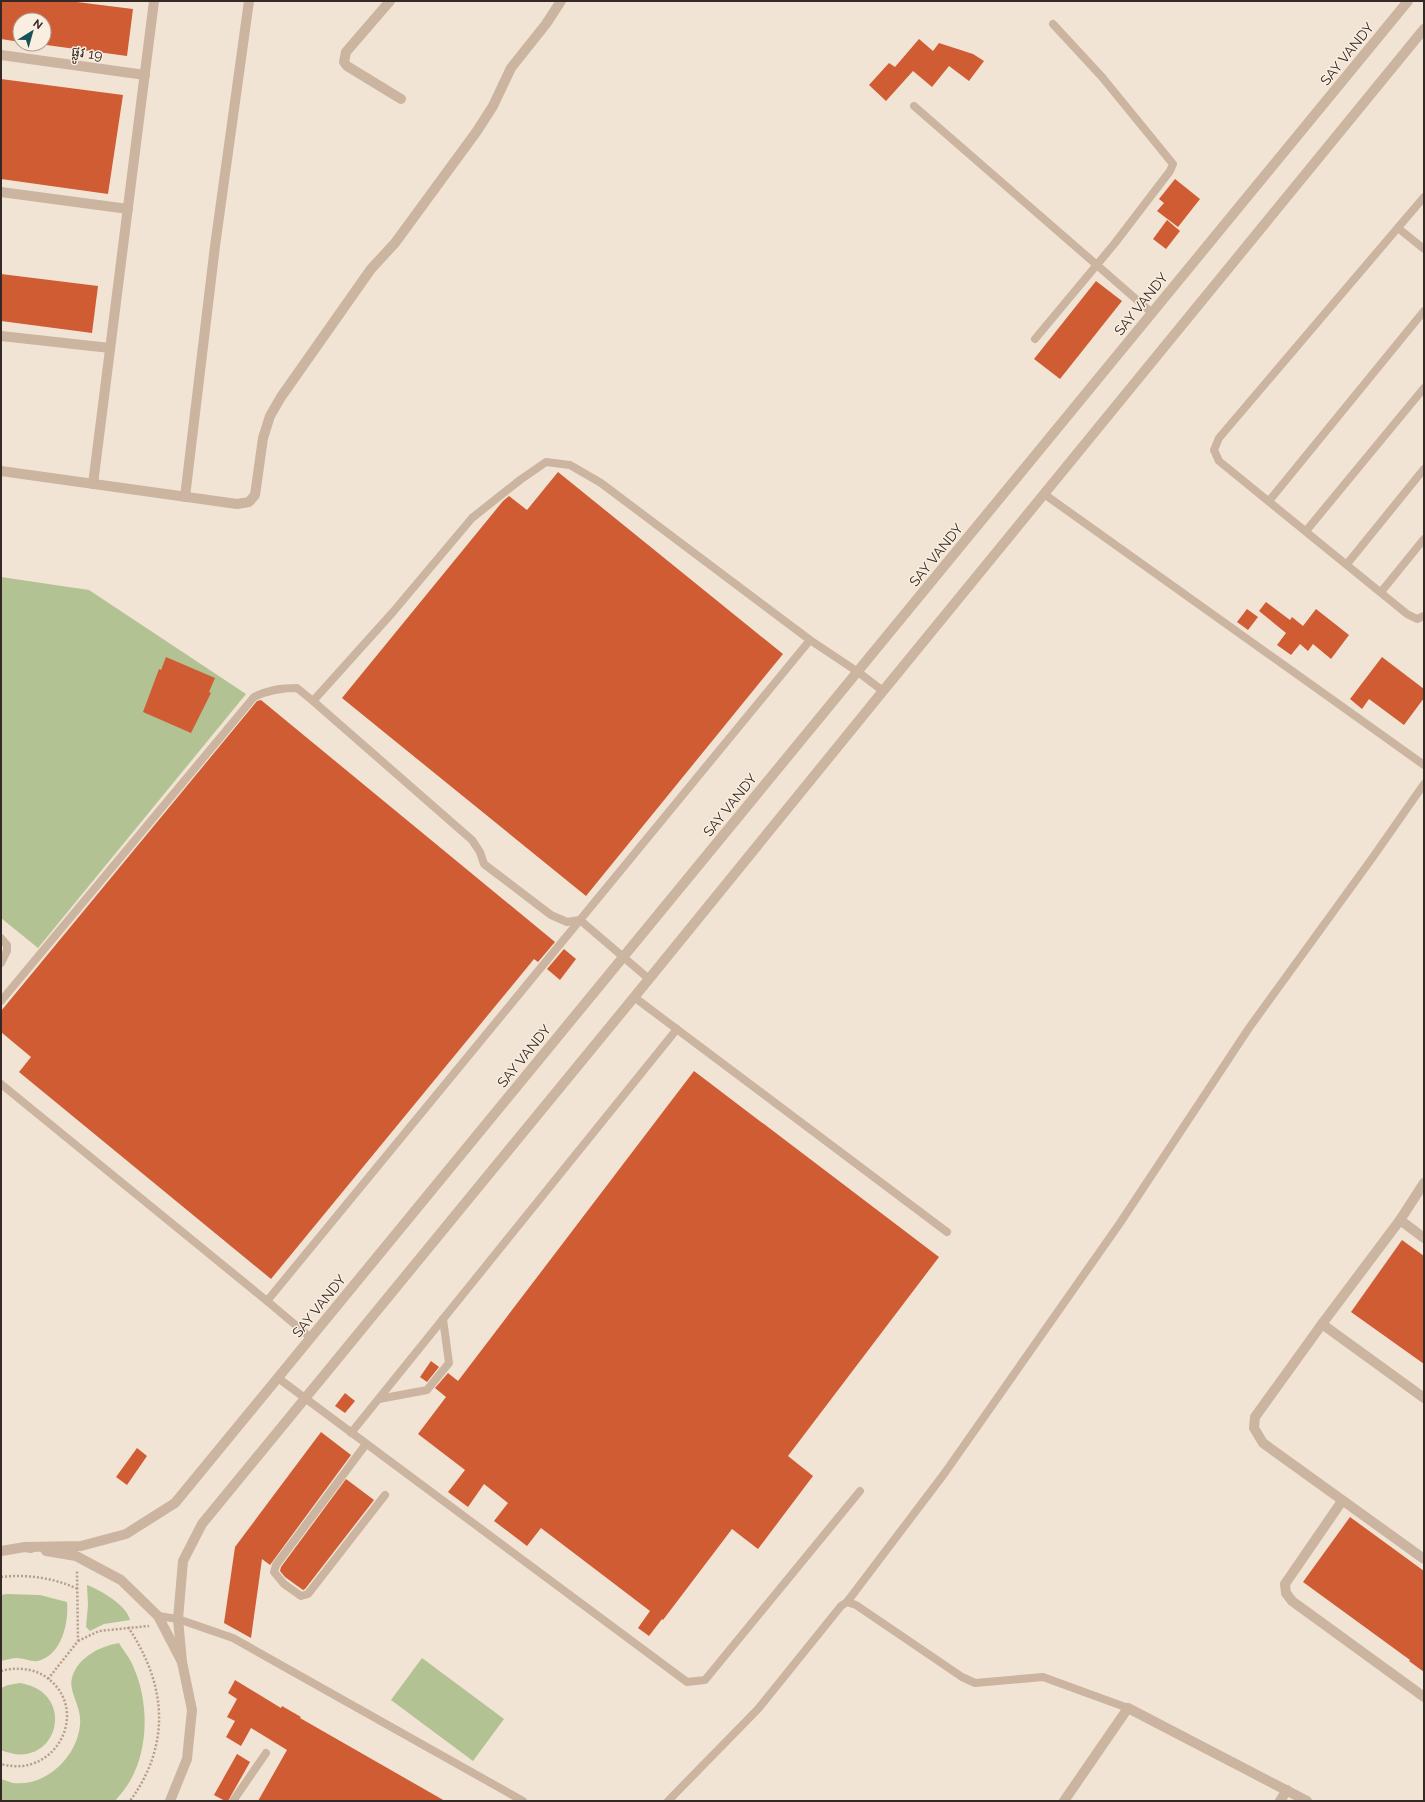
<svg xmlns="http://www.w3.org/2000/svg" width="1425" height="1802" font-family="Raleway,'Noto Sans Khmer',sans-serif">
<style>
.green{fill:#b2c293}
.building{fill:#d05c34}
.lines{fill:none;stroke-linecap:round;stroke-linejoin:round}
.path{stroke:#b69e8a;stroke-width:2.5;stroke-dasharray:2 2;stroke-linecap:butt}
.service{stroke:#cbb4a0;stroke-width:8}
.minor{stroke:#cbb4a0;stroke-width:10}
.tertiary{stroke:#cbb4a0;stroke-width:10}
.labels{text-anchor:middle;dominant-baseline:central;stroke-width:3;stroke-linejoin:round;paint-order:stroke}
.street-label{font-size:14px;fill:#342924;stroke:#faeee0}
</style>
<rect width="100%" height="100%" fill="#f2e4d4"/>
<g class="green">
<path d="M1 577 89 590 246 694 38 948 1 918Z"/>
<path d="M87 1585C100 1590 127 1605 130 1620L104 1624 90 1631 86 1627 88 1605Z"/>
<path d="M7 1594 40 1595 67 1602C69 1622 62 1655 38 1661 32 1662 23 1658 17 1658 12 1658 6 1660 1 1661V1595Z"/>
<path d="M119 1643C123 1650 130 1658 133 1666 149 1701 149 1748 130 1781 126 1788 120 1795 115 1801H1V1779C5 1780 9 1782 13 1783 46 1787 77 1757 80 1725 82 1706 68 1692 72 1678 77 1658 100 1646 119 1643Z"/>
<path d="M422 1658 504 1719 473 1761 391 1700Z"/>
<path d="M20 1683C80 1693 56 1774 1 1750V1688L8 1685Z"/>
</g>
<g class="building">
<path d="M1 1H69L133 9 127 56 39 44H44V20H20V42L1 39Z"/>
<path d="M919 39 933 51 939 43 973 54 984 61 969 81 949 66 932 87 913 71 886 101 869 85 889 63 895 67Z"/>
<path d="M1 79 123 95 108 194 1 179Z"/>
<path d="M1175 179 1200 199 1178 227 1157 211 1164 203 1159 199Z"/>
<path d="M1167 220 1180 231 1166 249 1153 239Z"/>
<path d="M1 274 98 286 92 333 1 321Z"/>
<path d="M1096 281 1122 301 1060 379 1034 359Z"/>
<path d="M558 472 783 654 586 896 342 698 503 501 509 496 527 510Z"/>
<path d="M1266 602 1290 620 1292 617 1303 626 1316 609 1349 635 1331 659 1313 644 1308 651 1300 644 1291 655 1277 645 1286 633 1259 611Z"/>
<path d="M1247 609 1258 617 1248 630 1237 622Z"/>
<path d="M166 657 215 678 209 692 211 693 191 733 143 712 159 669 161 670Z"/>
<path d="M1382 657 1424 689V698L1404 725 1369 699 1362 709 1350 699Z"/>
<path d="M261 700 555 942 538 962 534 959 271 1279 19 1072 31 1057 1 1032V1011L257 701Z"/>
<path d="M564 949 576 959 560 980 547 969Z"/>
<path d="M694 1071 939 1257 788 1456 813 1476 758 1549 732 1529 663 1620 662 1619 649 1636 638 1628 650 1611 541 1528 527 1546 494 1521 508 1503 484 1484 468 1507 448 1492 465 1470 418 1434 446 1397 435 1388 448 1373 458 1381Z"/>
<path d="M1402 1240 1424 1256V1364L1351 1312Z"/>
<path d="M431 1361 439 1367 427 1382 420 1377Z"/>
<path d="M345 1393 355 1401 345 1413 335 1406Z"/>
<path d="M321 1432 351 1455 270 1565 262 1559 251 1638 224 1623 235 1547Z"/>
<path d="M137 1448 147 1456 127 1485 116 1477Z"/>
<path d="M346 1479 374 1500 305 1589 303 1590 285 1577 280 1571 281 1567Z"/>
<path d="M1350 1517 1424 1571V1672L1409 1661 1410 1660 1303 1582Z"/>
<path d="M235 1680 281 1708 282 1706 301 1717 300 1718 445 1801H258L287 1750 251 1728 241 1746 226 1737 235 1721 227 1717 237 1699 228 1693Z"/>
<path d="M237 1754 250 1762 228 1801H225L214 1795Z"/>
</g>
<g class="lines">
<g class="path">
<path d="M1 1577C28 1574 54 1578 78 1589"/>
<path d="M128 1627C166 1684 172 1743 130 1801"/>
<path d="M78 1641 99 1631 149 1626"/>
<path d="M1 1671C15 1667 30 1668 43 1675 93 1706 58 1780 1 1764"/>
<path d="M48 1679 78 1641 77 1571"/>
</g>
<g class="service">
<path d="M914 106 1152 313"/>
<path d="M1424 197 1219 438 1214 450 1219 461 1407 614 1417 619 1424 616"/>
<path d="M1398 228 1424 249"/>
<path d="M1035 339 1115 243 1170 171 1173 164 1102 77 1053 24"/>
<path d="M1044 494 1424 765"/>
<path d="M1269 501 1424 311"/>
<path d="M1306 531 1424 388"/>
<path d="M1347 564 1424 469"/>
<path d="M1381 592 1424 539"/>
<path d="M313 701 393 612 472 518 520 480 546 462 570 465 601 483 810 640 858 672 883 691"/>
<path d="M1 938 7 945V951L1 963"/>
<path d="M634 997 947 1232"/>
<path d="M1 1001 254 697C268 690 280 688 297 688L313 701 472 840 480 852 484 864 551 915 567 922 580 920 649 979"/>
<path d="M1 1084 267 1301 810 640"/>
<path d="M267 1301 311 1338"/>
<path d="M278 1378 687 1682 705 1680 860 1491"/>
<path d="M379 1399 427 1390 449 1363 443 1319"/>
<path d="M351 1433 677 1029"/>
<path d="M366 1444 276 1565 274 1572 284 1584 301 1596 308 1594 385 1495"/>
<path d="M847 1602 944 1474 1120 1223 1249 1028 1373 857 1424 784"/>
<path d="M158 1616 178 1619 233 1638 523 1801"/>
<path d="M233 1801 266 1753"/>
<path d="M668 1801 758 1709 841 1606 847 1602 856 1605 962 1677 975 1683 1043 1677 1128 1708"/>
</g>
<g class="minor">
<path d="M390 1 346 52 344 62 347 66 401 99"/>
<path d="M1 55 145 75"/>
<path d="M1 192 128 209"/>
<path d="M1 336 110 348"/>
<path d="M1 471 237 504 249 502 255 495 263 438 270 416 281 397 371 269 395 243 477 131 493 106 511 68 546 24 561 1"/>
<path d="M93 484 154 1"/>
<path d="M185 497 215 246 249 1"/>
<path d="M1424 1183 1400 1220 1322 1324 1255 1417 1254 1428 1263 1443 1424 1559"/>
<path d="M1400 1220 1424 1238"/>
<path d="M1322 1324 1424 1398"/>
<path d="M1342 1501 1285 1584 1286 1593 1292 1601 1424 1697"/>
<path d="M1064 1801 1128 1708 1307 1801"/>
<path d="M1280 1801 1287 1790"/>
</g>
<g class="tertiary">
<path d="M25 1547 81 1546 126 1534 175 1503 1408 1"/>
<path d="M1 1551 25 1547 31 1548"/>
<path d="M46 1551 76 1556 121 1580 158 1616 182 1662 192 1710 187 1759 170 1801"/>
<path d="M182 1662 178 1619 183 1561 202 1524 649 979 883 691 1424 29"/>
</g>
</g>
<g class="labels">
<g class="street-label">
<text transform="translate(87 53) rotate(8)">ផ្លូវ 19</text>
<text transform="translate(1347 54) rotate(-51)">SAY VANDY</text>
<text transform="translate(1141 304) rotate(-51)">SAY VANDY</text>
<text transform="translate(936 555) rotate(-51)">SAY VANDY</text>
<text transform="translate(730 805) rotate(-51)">SAY VANDY</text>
<text transform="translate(524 1056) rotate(-51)">SAY VANDY</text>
<text transform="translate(319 1306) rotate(-51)">SAY VANDY</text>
</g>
</g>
<rect width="1425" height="1802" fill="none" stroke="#342924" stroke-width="4"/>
<g transform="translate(32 32) rotate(37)"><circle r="19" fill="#faeee0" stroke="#ab9f95"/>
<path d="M0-3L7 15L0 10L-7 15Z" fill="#165358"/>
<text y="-6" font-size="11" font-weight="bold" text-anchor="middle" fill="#342924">N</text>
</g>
</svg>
